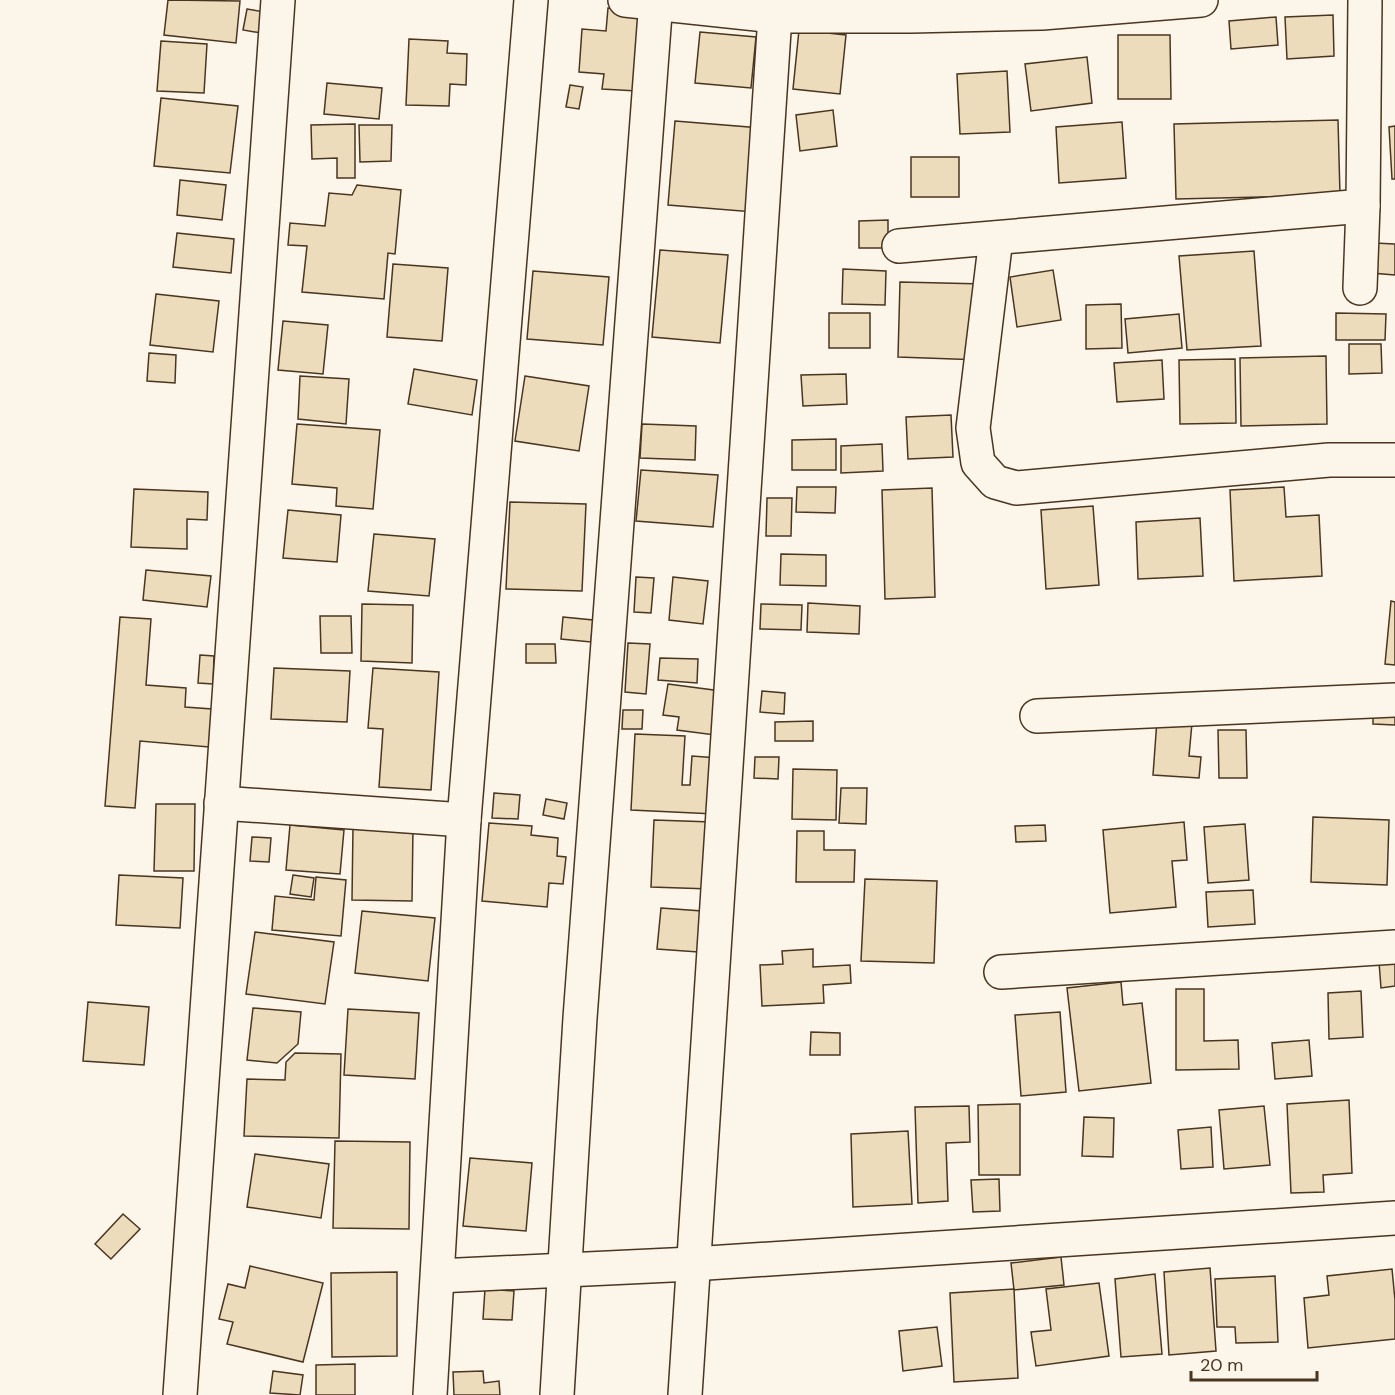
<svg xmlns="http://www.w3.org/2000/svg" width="1395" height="1395" font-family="'DM Sans',sans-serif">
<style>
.building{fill:#ecdcbc;stroke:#4a3520;stroke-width:1.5}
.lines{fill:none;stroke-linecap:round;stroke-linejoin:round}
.minor-casing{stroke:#4a3520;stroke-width:36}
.minor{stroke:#fbf6e9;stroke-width:33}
</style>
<rect width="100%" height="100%" fill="#fbf6e9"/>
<g class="building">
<path d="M168 0 240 1 236 43 164 35Z"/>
<path d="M608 8 643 11 637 91 602 89 604 74 579 72 582 29 606 31Z"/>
<path d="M247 9 265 12 261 33 243 30Z"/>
<path d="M1333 15 1334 56 1287 59 1285 17Z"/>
<path d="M1276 17 1278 45 1231 49 1229 21Z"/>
<path d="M799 30 846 35 840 94 793 89Z"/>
<path d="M700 32 756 37 751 88 695 83Z"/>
<path d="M1118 35H1170L1171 99H1118Z"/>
<path d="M409 39 448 41 447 53 467 54 466 85 450 84 449 106 406 105Z"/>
<path d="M161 41 207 44 204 93 157 91Z"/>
<path d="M1087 57 1092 103 1031 111 1025 64Z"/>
<path d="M1007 71 1010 132 960 134 957 74Z"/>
<path d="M327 83 382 88 379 119 324 114Z"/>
<path d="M570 85 583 87 579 109 566 107Z"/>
<path d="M161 98 238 106 230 173 154 166Z"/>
<path d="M833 110 837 146 800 151 796 115Z"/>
<path d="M1338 120 1340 195 1176 199 1174 124Z"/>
<path d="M675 121 761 128 754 212 668 205Z"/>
<path d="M1122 122 1126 178 1059 183 1056 127Z"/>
<path d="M355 124V178H337V158L312 159 311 125Z"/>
<path d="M359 125H392L391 161 360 162Z"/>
<path d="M1395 126V179H1392L1389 127Z"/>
<rect x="911" y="157" width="48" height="40"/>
<path d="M180 180 226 185 222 220 177 215Z"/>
<path d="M357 185 401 190 395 254 388 253 384 299 302 292 307 246 288 245 290 223 325 226 329 193 352 195Z"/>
<path d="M888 220V248H859V221Z"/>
<path d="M177 233 234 239 231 273 173 267Z"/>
<path d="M1374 243 1395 244V275L1371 273Z"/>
<path d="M660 250 728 255 720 343 652 337Z"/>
<path d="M1254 251 1261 346 1187 350 1179 256Z"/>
<path d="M393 264 448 268 442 341 387 337Z"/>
<path d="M843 269 886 271 885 305 842 304Z"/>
<path d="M1053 270 1061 320 1017 327 1010 277Z"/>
<path d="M533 271 609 277 603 345 527 339Z"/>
<path d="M900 282 984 284 981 360 898 357Z"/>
<path d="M156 294 219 301 213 352 150 345Z"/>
<path d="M1121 304 1122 348 1086 349V305Z"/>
<rect x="829" y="313" width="41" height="35"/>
<path d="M1336 313 1386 314 1385 340H1336Z"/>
<path d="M1179 314 1182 348 1128 353 1125 319Z"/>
<path d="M283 321 328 325 323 374 278 370Z"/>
<path d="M1349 344H1381L1382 373 1349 374Z"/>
<path d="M149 353 176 355 175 383 147 381Z"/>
<path d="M1326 356 1327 424 1241 426 1240 358Z"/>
<path d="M1235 359 1236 423 1180 424 1179 360Z"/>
<path d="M1162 360 1164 399 1117 402 1114 363Z"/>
<path d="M414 369 477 380 472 415 408 404Z"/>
<path d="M846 374 847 404 803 406 801 375Z"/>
<path d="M300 376 349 379 346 424 298 419Z"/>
<path d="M525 376 589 386 579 451 515 441Z"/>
<path d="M951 415 953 457 908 459 906 417Z"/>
<path d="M297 424 380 430 373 509 336 506 337 488 292 484Z"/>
<path d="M642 424 696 426 695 460 640 458Z"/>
<path d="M836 439V470H792V440Z"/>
<path d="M882 444 883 471 841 473V446Z"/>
<path d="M641 470 718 475 713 527 636 521Z"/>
<path d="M797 487H836L835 513 796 512Z"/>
<path d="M1284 487 1286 517 1319 515 1322 576 1234 581 1230 490Z"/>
<path d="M932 488 935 597 885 599 882 490Z"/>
<path d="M134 489 208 492 207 520 187 519V549L131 547Z"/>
<path d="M767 498H792L791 536H766Z"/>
<path d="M510 502 586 504 582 591 506 589Z"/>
<path d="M1093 506 1099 585 1046 589 1041 510Z"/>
<path d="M288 510 341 515 337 562 283 558Z"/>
<path d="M1200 518 1203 576 1138 579 1136 522Z"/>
<path d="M374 534 435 539 429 596 368 591Z"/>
<path d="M781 554 826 555V586L780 585Z"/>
<path d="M146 570 211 576 207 607 143 600Z"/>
<path d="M636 577 654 578 651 613 634 612Z"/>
<path d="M673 577 708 581 703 624 669 620Z"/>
<path d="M1391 601 1395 602V665L1385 664Z"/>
<path d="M808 603 860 606 859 634 807 632Z"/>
<path d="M362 604 413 605 412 663 361 661Z"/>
<path d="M761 604 802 605 801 630 760 629Z"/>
<path d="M320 616H351L352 653H321Z"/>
<path d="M120 617 151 619 146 685 186 688 185 707 212 709 209 747 140 741 135 808 105 806Z"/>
<path d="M563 617 593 620 591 642 561 639Z"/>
<path d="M628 643 650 644 646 694 625 692Z"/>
<path d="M526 644H555L556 663H526Z"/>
<path d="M200 655 214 656 213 684 198 683Z"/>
<path d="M660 658 698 659 697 683 658 680Z"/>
<path d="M274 668 350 671 347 722 271 719Z"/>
<path d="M373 668 439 672 431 790 379 787 383 729 368 728Z"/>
<path d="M668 684 721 691 715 735 677 730 679 717 663 715Z"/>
<path d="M762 691 785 693 784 714 760 712Z"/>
<path d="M1373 706H1395V725L1373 724Z"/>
<path d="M623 710H643L642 729H622Z"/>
<path d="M1157 720 1192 723 1189 756 1201 757 1199 778 1153 775Z"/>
<path d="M813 721V741H775V722Z"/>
<path d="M1218 730H1246L1247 778H1219Z"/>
<path d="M635 734 685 736 682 785H690L692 756 718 758 715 814 631 810Z"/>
<path d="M755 757H779L778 779 754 778Z"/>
<path d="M793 769 837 770 836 820 792 819Z"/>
<path d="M841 788H867L866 824 839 823Z"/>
<path d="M494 793 520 795 518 819 492 818Z"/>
<path d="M546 799 567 803 564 819 543 815Z"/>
<path d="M156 804H195L194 871H154Z"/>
<path d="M1313 817 1389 820 1387 885 1311 882Z"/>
<path d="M654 820 712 822 710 889 651 887Z"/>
<path d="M1184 822 1187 860 1172 861 1176 907 1110 913 1103 830Z"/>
<path d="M489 823 532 826 531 835 558 838 557 856 566 857 563 884 549 883 547 907 482 901Z"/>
<path d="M1245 824 1249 880 1208 883 1204 827Z"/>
<path d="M290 825 344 830 340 874 286 870Z"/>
<path d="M1045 825 1046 841 1016 842 1015 826Z"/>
<path d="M353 826 413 827 412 901 352 900Z"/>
<path d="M797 831H824V850H855L854 882H796Z"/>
<path d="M252 837 271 838 269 862 250 861Z"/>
<path d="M119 875 183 878 180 928 116 925Z"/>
<path d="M293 875 314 878 311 897 290 894Z"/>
<path d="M316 877 346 880 341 936 272 930 275 896 314 900Z"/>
<path d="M865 879 937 881 934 963 861 961Z"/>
<path d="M1253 890 1255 924 1208 927 1206 892Z"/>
<path d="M661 908 702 911 698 952 657 949Z"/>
<path d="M362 911 435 918 428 981 355 973Z"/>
<path d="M255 932 334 942 325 1004 246 994Z"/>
<path d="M813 949V967L850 965 851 983 823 985 824 1003 762 1006 760 965 783 964 782 951Z"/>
<path d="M1395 960V986L1381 988 1379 962Z"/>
<path d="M1121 982 1123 1005 1142 1003 1151 1083 1079 1091 1067 988Z"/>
<path d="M1176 989H1204V1041L1238 1040 1239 1069 1176 1070Z"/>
<path d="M1361 991 1363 1037 1329 1039 1328 993Z"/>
<path d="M88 1002 149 1007 144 1065 83 1061Z"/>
<path d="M253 1008 301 1012 298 1044 277 1063 247 1060Z"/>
<path d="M348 1009 419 1013 415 1079 344 1075Z"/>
<path d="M1060 1012 1066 1092 1021 1096 1015 1015Z"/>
<path d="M811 1032 840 1033V1055H810Z"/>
<path d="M1309 1040 1312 1076 1275 1079 1272 1043Z"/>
<path d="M295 1053 341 1054 339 1138 244 1136 247 1079 285 1080 286 1062Z"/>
<path d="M1349 1100 1352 1173 1323 1175 1324 1192 1291 1193 1287 1104Z"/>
<path d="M1020 1104V1175H979L978 1105Z"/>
<path d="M969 1106 970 1142 946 1143 948 1201 918 1203 915 1107Z"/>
<path d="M1264 1106 1270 1165 1224 1169 1219 1110Z"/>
<path d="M1084 1117 1114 1118 1113 1157 1082 1156Z"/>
<path d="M1211 1127 1213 1167 1181 1169 1178 1130Z"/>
<path d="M908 1131 912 1204 853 1207 851 1134Z"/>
<path d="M335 1141 410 1142 409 1229 333 1228Z"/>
<path d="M255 1154 329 1164 321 1218 247 1207Z"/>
<path d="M470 1158 532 1163 526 1231 463 1226Z"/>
<path d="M999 1179 1000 1211 973 1212 971 1180Z"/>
<path d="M123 1214 140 1229 111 1259 95 1244Z"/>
<path d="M1061 1257 1064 1285 1014 1290 1011 1263Z"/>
<path d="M250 1266 323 1283 303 1362 227 1344 233 1322 219 1319 228 1284 245 1288Z"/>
<path d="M1210 1268 1216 1351 1169 1355 1164 1272Z"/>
<path d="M1392 1269 1395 1300V1339L1308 1348 1304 1298 1329 1295 1327 1276Z"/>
<path d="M397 1272V1356L332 1357 331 1273Z"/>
<path d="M1155 1274 1162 1354 1121 1357 1115 1279Z"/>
<path d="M1275 1276 1278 1342 1236 1343 1235 1327H1217L1215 1279Z"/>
<path d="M1099 1283 1109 1356 1036 1366 1031 1332 1051 1330 1046 1289Z"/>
<path d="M485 1289 514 1291 512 1320 483 1319Z"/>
<path d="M1014 1289 1018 1378 954 1382 950 1293Z"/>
<path d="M937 1327 942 1366 903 1371 899 1331Z"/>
<path d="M355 1364V1395H316V1365Z"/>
<path d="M273 1371 303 1375 300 1395 270 1393Z"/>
<path d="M483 1371 484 1383 499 1381 500 1395H454L453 1372Z"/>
</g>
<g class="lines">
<g class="minor-casing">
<g id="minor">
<path d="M625 0 775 16H911L1042 13 1201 0"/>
<path d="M996 238 973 428 978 463 995 482 1016 488 1329 460H1395"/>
<path d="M899 246 1363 206"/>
<path d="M1360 288 1363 206 1365 0"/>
<path d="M1037 716 1395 700"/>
<path d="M221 803 464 820"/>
<path d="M1001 972 1395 947"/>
<path d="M438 1276 692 1264 1395 1218"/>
<path d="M180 1395 278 0"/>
<path d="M430 1395 464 820 531 0"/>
<path d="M557 1395 580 1018 656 0"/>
<path d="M685 1395 776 0"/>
</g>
</g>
<use href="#minor" class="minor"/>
</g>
<path d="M1191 1371v9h126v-9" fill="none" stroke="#4a3520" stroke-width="3"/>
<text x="1200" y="1371" font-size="18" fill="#4a3520" stroke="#fbf6e9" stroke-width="4.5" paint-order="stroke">20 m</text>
</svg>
